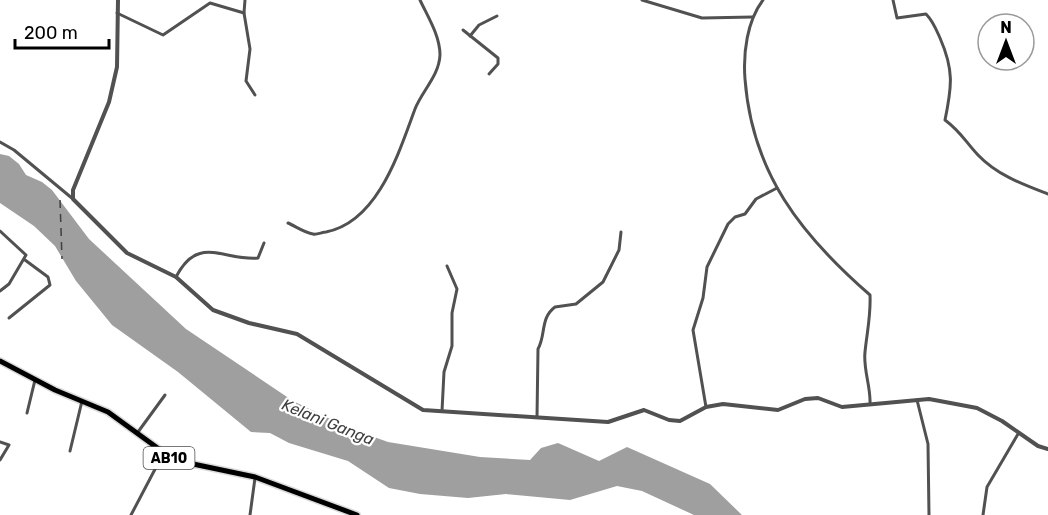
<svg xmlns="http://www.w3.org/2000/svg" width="1048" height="515" font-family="Rubik,sans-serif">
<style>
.water{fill:#9f9f9f}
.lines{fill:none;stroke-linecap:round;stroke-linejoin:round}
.ferry{stroke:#404040;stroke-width:1.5;stroke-dasharray:8 6;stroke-linecap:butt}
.primary-casing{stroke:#dbdbdb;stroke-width:8}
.minor{stroke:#515151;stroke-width:3}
.tertiary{stroke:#515151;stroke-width:4}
.primary{stroke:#000;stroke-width:5}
.labels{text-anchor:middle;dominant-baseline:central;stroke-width:4.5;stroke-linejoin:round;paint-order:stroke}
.shield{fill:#fff;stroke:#4c4c4c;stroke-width:1.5}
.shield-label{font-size:14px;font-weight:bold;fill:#000}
.water-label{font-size:16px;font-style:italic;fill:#404040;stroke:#fff}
</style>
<rect width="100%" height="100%" fill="#fff"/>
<path class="water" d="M0 154 9 156 19 164 26 175 42 182 52 190 89 239 186 329 293 401 349 428 388 442 480 457 530 460 541 448 558 443 599 461 627 447 710 484 742 515H694L642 491 617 486 570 500 506 494 468 498 420 494 389 488 348 461 289 443 270 433 251 432 178 372 112 325 76 281 55 246 34 226 0 203Z"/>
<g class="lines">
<path class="ferry" d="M60 200 62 259"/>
<g class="primary-casing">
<path id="primary" d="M0 361 55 390 108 412 174 460 255 477 357 515"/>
</g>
<g class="minor">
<path d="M245 0 244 13 250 49 246 81 255 95"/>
<path d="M642 0 702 18 753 17"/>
<path d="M763 0C747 21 743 53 745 79 752 173 801 235 870 295 871 315 867 332 865 352 863 369 871 387 870 404"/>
<path d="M893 0 897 18 926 14C933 21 936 29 940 38 954 70 952 86 945 120 961 132 965 141 978 155 997 175 1022 184 1048 194"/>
<path d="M117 13 163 35 210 3 244 13"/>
<path d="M463 30 498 58V64L489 74"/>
<path d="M470 36 479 25 497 16"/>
<path d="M0 142 14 150 73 199"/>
<path d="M288 223C295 226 305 233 313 234 317 235 322 232 326 232 378 222 399 152 415 109 422 91 439 76 440 55 440 36 428 17 420 0"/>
<path d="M0 231 26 255 9 284 0 291"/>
<path d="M176 277C198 234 223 261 258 258L264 243"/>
<path d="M9 318 50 285 48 277 25 260"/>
<path d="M917 400 928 444 929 515"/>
<path d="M706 407 693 330 703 298 707 267 728 224 735 217 745 214 756 199 777 188"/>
<path d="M442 411 444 372 452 346V313L457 289 447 266"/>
<path d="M27 413 35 380"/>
<path d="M537 417 538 349C546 335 540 318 555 307L576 304 603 282 619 250 621 232"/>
<path d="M138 432 165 395"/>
<path d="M0 442 9 445 0 460"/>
<path d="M70 451 82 401"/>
<path d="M131 515 163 454"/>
<path d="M250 515 255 478"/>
<path d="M983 515 987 487 1018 434"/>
</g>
<path class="tertiary" d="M118 0 117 67 109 102 73 190V199L127 253 176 277 213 310 249 323 297 334 423 410 608 422 644 410 669 420 680 421 706 407 723 404 778 410 805 399 818 398 842 407 929 399 977 408 1002 421 1038 446 1048 449"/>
<use href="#primary" class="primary"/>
</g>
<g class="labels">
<rect class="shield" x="143.5" y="447" width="51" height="22" rx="4.5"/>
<g class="shield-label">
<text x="169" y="458">AB10</text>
</g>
<g class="water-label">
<text transform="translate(328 422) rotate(22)">Kelani Ganga</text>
</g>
</g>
<g transform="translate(1006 42)"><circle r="28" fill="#ffffff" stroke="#999999" stroke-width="1.5"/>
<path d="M0-4.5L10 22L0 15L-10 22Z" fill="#000000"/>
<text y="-9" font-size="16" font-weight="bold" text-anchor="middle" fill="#000000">N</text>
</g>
<path d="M15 39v9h94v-9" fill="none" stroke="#000000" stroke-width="3"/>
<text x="24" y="39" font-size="18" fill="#000000" stroke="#ffffff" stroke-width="4.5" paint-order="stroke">200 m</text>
</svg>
